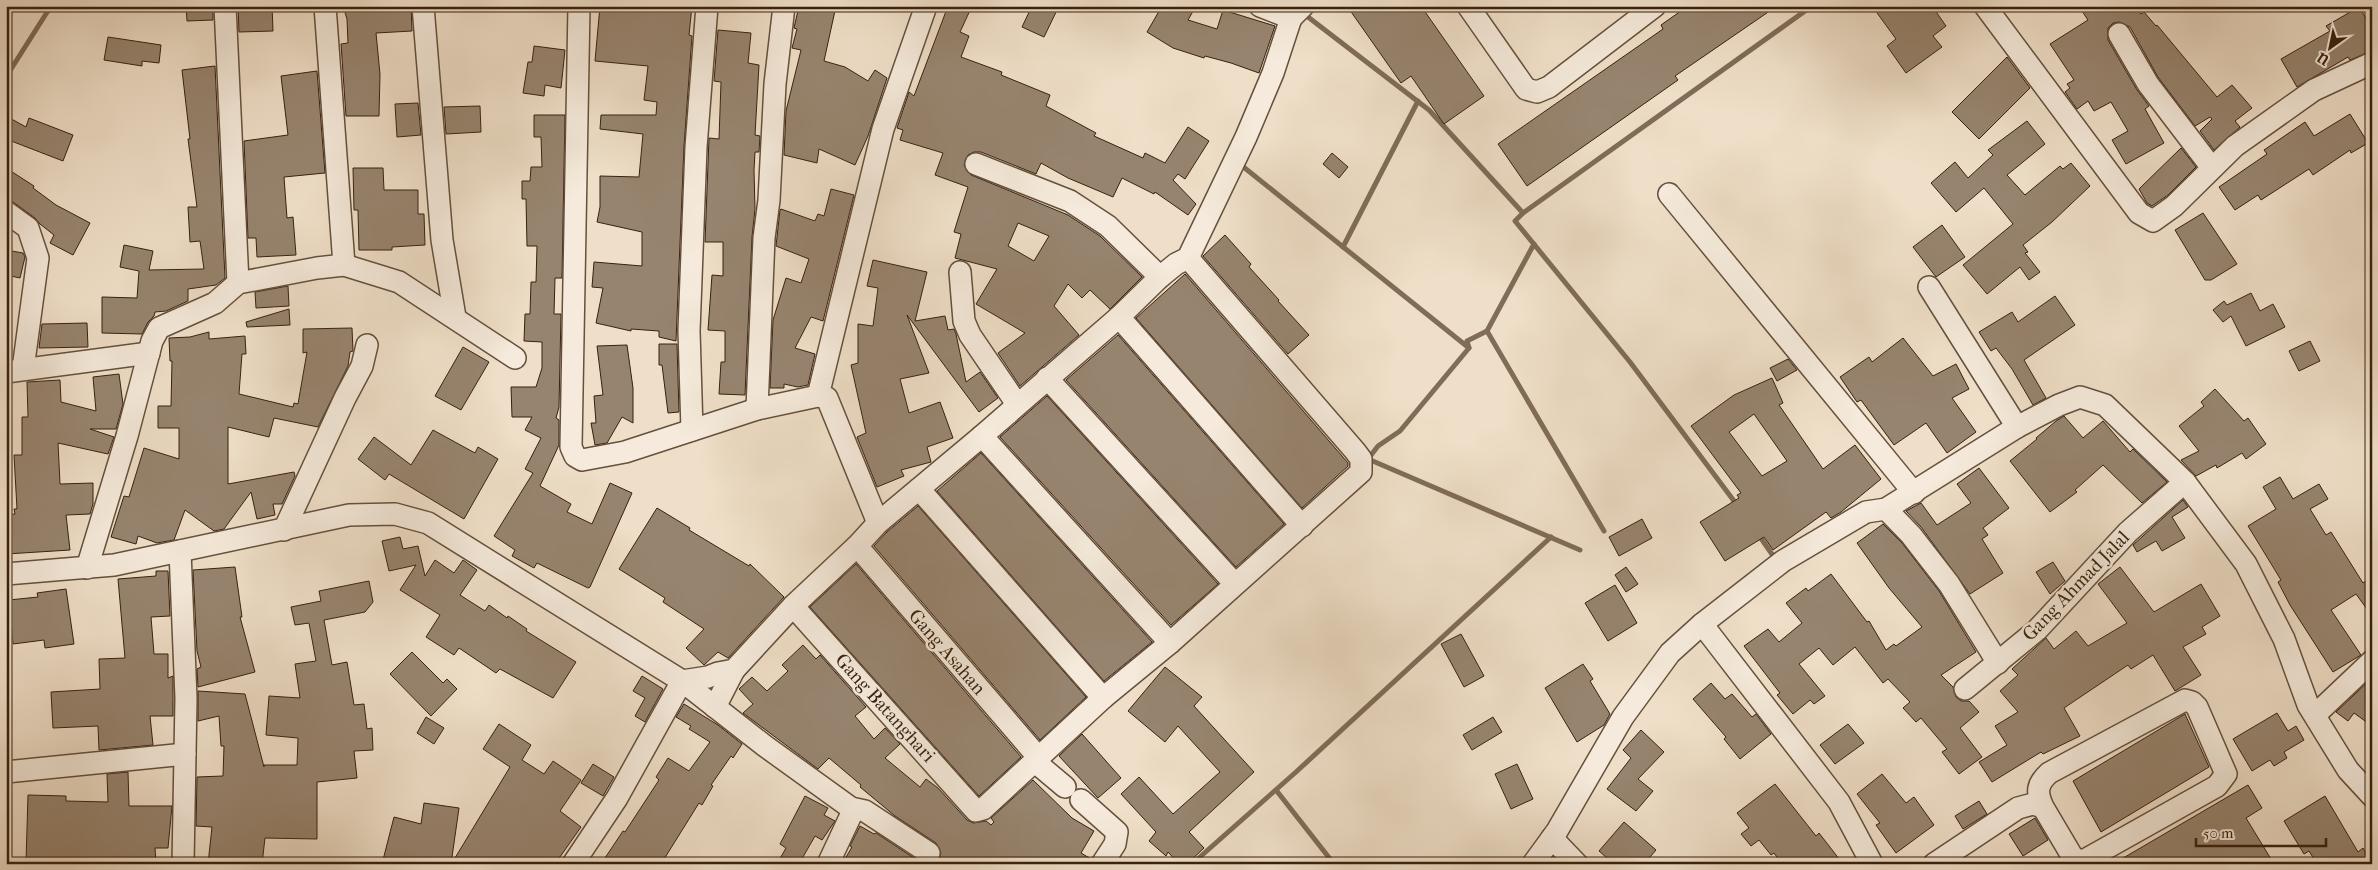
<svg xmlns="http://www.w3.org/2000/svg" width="2378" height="870" font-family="'IM FELL French Canon',serif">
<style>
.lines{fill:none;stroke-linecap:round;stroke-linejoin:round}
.stream{stroke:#806c58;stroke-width:5}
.building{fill:#97846f;stroke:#37210f;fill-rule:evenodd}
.minor-casing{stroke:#65503d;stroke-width:24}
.minor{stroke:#f5eadb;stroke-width:21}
.labels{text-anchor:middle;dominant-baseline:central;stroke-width:5;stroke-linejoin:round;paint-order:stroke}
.street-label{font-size:19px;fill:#37210f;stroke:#f5eadb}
</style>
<rect width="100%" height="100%" fill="#efdfc8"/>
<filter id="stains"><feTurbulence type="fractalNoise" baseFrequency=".004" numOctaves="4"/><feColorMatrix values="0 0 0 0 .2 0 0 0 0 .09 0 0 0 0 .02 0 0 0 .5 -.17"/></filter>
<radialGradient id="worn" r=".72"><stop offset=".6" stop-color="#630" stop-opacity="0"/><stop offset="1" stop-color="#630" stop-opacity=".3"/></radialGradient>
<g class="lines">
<g class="stream">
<path d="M1308 17 1429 110 1523 213 1515 221 1630 362 1737 505"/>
<path d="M6 77 51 6"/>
<path d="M1241 165 1469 348"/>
<path d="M1523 213 1812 6"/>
<path d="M1343 247 1418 101"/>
<path d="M1487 331 1604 531"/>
<path d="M1368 459 1378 446 1400 431 1469 348 1467 341 1487 331 1534 244"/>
<path d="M1368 459 1580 550"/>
<path d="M1758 534 1776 560"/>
<path d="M1276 790 1334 864"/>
<path d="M1192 864 1296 772 1551 537"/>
</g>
</g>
<g class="building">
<path d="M186 6H213V20L187 21Z"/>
<path d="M238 6H272L273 31 239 32Z"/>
<path d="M343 6H411L412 31 376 33 380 74 379 116H346L341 44 348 43 347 19Z"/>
<path d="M600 6H692L689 35 692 36 684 146 676 341 659 337V331L631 329V331L596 323 603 288 592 287 594 262 642 266V232L597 222 600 207V176L639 177 643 134 600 129 601 115H656L657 102 644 100 648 66 595 61Z"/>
<path d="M799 6H836L824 61 845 67 868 81 875 70 887 78 868 136 855 165 819 149 817 163 784 155 786 111 801 50 792 48 797 29 794 28Z"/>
<path d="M948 6H972L960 32 969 36 961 57 1002 72 1001 75 1050 95 1046 106 1096 133 1094 136 1143 158 1145 153 1165 163 1188 127 1209 141 1185 179 1178 174 1173 180 1196 204 1188 215 1155 192 1154 194 1122 178 1113 197 1068 178 1041 163 1036 174 981 152H974L968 155 964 165 971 175 1068 215 1100 236 1142 277 1110 309 1090 290 1082 298 1068 284 1054 306 1079 335 1020 386 998 353 1025 333 976 304 997 269 955 258 961 234 954 232 968 187 935 175 943 153 900 140 903 130 897 128 909 92 914 96ZM1018 223 1049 236 1034 261 1008 246Z"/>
<path d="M1032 6H1059L1044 37 1022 27Z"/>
<path d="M1162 6H1196L1188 20 1217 29 1223 10 1275 26 1259 73 1231 63 1205 56 1204 58 1173 48 1147 32Z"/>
<path d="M1347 6H1421L1484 96 1444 124 1411 76 1401 83Z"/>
<path d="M1688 6H1777L1675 76 1678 80 1527 186 1498 144 1663 29 1661 25Z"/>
<path d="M1872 6H1932L1946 26 1933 36 1942 47 1906 73 1887 46 1896 39Z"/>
<path d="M2090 6H2134L2141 14 2144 12 2156 26 2157 25 2217 97 2232 85 2252 108 2235 121 2240 127 2214 150 2200 131 2212 119 2210 117 2195 126 2158 77 2130 27 2119 22 2113 23 2108 28V40L2137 90 2149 106 2145 109 2164 143 2126 164 2112 140 2128 131 2111 102 2094 111 2088 101 2077 109 2065 92 2070 88 2067 84 2074 80 2050 44 2088 20 2082 11Z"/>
<path d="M2359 7 2372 28V51L2350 60 2348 57 2297 87 2281 59 2330 31 2326 26Z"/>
<path d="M718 30 751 33 748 63 759 65 755 135 760 136 759 152H755L754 170 755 209 752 237 745 395 719 394 721 362H725V331L708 330 712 275 723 276V242H705L709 138 719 139 721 82 714 81Z"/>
<path d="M108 37 161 45 159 63 142 61V66L104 60Z"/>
<path d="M534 46 565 50 561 88 545 85 544 96 523 93 528 62H532Z"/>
<path d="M2007 57 2030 88 1979 139 1952 112Z"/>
<path d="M215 66 225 278 216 285 188 289V301L166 311 155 312 154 316 148 322 142 334 102 333V297L137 298 139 271 120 267 124 245 153 251 149 270 204 269 200 241 190 242 188 207H197L188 139H190L182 70Z"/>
<path d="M317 71 325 173 284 177 287 218 293 217 296 255 257 257 256 238H248L244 141 288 135 281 76Z"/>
<path d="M418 103 421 135 397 137 395 104Z"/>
<path d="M480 106 481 132 446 134 444 107Z"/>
<path d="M2350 114 2368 143 2351 153 2350 150 2313 175 2309 169 2261 200 2258 195 2235 210 2219 187 2267 154 2264 150 2305 122 2314 136Z"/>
<path d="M534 115H565L562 278H555L554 314H561L559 407 556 418 559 420V445L540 486 571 504 567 512 592 524 610 483 632 493 590 587 588 588 537 563 534 568 512 556 515 550 494 536 533 473 525 469 541 438 525 430 532 417H512L511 387H536L542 368V342L524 341 525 314H530L531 282H536L537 246H527L526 199H522V181H530L531 167H542L541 137H534Z"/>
<path d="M6 116 26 127 29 118 73 135 63 161 6 139Z"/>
<path d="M2027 121 2045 144 2007 175 2025 195 2060 166 2063 169 2071 163 2090 186 2052 222 2023 245 2028 252 2025 253 2040 272 2029 280 2020 267 1987 294 1963 265 2013 224 1984 188 1956 212 1931 183 1955 162 1968 178 1993 155 1988 150Z"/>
<path d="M2181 148 2196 167 2168 195 2152 206 2147 203 2139 189Z"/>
<path d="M1332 153 1348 167 1339 178 1323 164Z"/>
<path d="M6 168 34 186 33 188 56 205 90 223 73 255 50 243 54 235 40 224 35 218 13 202 6 200Z"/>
<path d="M353 168H383L384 190H418V214H424L425 245 392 247V250H359L358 210H354Z"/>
<path d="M831 189 854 195 823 321 811 317 795 348 815 354 808 385 798 387 784 384V388H770L773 320 786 278 801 283 809 259 776 246 780 210 781 209 815 221 818 214 824 216Z"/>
<path d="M2203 213 2237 264 2211 280H2205L2175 230Z"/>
<path d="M1942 225 1965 257 1936 277 1913 247Z"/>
<path d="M1225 235 1251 264 1249 267 1279 300 1278 301 1309 335 1288 354 1203 256Z"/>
<path d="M6 250 23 253 25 257 20 278 6 275Z"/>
<path d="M873 260 927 272 915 321 945 316 948 330 954 329 956 334 966 382 980 372 998 398 979 412 907 315 929 373 900 379 909 413 940 402 953 438 927 447 931 462 901 470 904 476 877 487 857 437 866 433 851 365 858 363V324L873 326 878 288 867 286Z"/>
<path d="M1185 274 1348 463V466L1302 508 1136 318Z"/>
<path d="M288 286 289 306 256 308 255 292Z"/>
<path d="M2251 293 2260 311 2273 304 2285 327 2246 346 2231 316 2223 322 2213 310 2224 301 2227 305Z"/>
<path d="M2055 296 2075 325 2024 360 2046 398 2033 405 2012 369 1996 348 1991 351 1979 332 2012 312 2018 322Z"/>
<path d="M289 309 290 325 247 327 246 322Z"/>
<path d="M87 323 88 347 39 348 42 324Z"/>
<path d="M352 328 353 351 350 352 348 366 318 427 274 418 269 437 228 427V484L294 472 295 476 282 504H273L275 515 257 519 251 492 224 529 214 531 185 510 174 540 157 543 138 536 136 544 111 537 124 496 129 497 144 448 179 459V428H158V406H171L172 361H170L169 338 190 337 209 332V339L245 336 246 354H242L239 394 293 407 294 403 298 404 307 352 303 353V329Z"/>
<path d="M1118 335 1284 524 1236 567 1066 380Z"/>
<path d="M1903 338 1933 376 1956 364 1969 389 1952 398 1976 432 1947 453 1926 423 1894 445 1861 400 1857 402 1840 377 1869 357 1872 362Z"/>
<path d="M2310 341 2320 361 2299 371 2289 351Z"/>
<path d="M659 344H677L679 412 668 413 662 365H659Z"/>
<path d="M627 345 633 388V423L622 417 607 443 595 445 591 423H596L594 396 603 395 597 346Z"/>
<path d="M463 347 489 362 461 410 435 396Z"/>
<path d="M1788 359 1797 370 1777 381 1770 368Z"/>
<path d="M119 374 123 404 116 429H90L114 437 108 454 58 443 60 484 93 483V504L90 514 66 515 70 550 6 554V515L15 514 14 509H17L14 455H22V417H28L27 382 60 380 61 402 96 411 93 377Z"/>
<path d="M1772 378 1783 403 1779 405 1823 469 1855 445 1881 479 1841 512 1831 518 1826 512 1773 550 1764 537 1725 561 1700 522 1739 498 1737 495 1741 493 1691 426 1734 395ZM1754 414 1787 461 1762 476 1729 432Z"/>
<path d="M2215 389 2244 421 2248 418 2266 444 2246 459 2242 453 2217 468 2216 465 2196 476 2181 460 2199 451 2179 426 2204 406 2201 402Z"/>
<path d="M1047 396 1218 584 1171 625 1000 437Z"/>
<path d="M2064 416 2083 438 2103 421 2130 452 2133 449 2167 482 2142 503 2103 465 2075 490 2077 492 2050 512 2010 461 2037 439 2036 438 2056 421Z"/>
<path d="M433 430 475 453 478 447 498 459 464 519 389 474 385 480 358 459 374 437 411 465Z"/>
<path d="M981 453 1152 642 1104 681 937 491Z"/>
<path d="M1979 468 2009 508 1983 528 1988 535 1982 539 2003 573 1970 594 1921 527 1906 511 1921 503 1937 525 1971 503 1957 484Z"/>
<path d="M2280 477 2293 499 2319 484 2328 499 2310 509 2326 535 2331 532 2363 583 2372 577V616L2356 594 2331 610 2361 655 2333 672 2290 605 2278 582 2281 580 2248 526 2276 509 2263 487Z"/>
<path d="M2183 500 2188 507 2172 517 2185 538 2162 551 2156 541 2137 552 2133 545Z"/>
<path d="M918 506 1086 697 1040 740 874 546 887 532Z"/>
<path d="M657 508 690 528 689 530 749 566 750 564 784 597 728 658 718 652 704 665 686 648 704 629 663 602 665 598 619 569Z"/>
<path d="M1642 519 1652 538 1619 556 1609 537Z"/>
<path d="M1883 524 1902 543 1939 591 1976 652 1941 675 1953 687 1956 697 1961 701H1969L1979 712 1960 728 1982 757 1959 774 1942 752 1947 749 1921 718 1916 722 1903 708 1910 702 1888 679 1883 683 1855 647 1833 665 1819 648 1799 664 1825 696 1814 704 1810 700 1793 714 1777 695 1780 693 1744 646 1768 629 1779 642 1802 623 1786 603 1806 588 1808 591 1831 574 1867 622 1869 621 1886 650 1894 644 1896 646 1922 627 1889 588 1857 543Z"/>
<path d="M400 537 403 549 418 546 425 576 435 560 454 573 463 560 477 570 460 595 485 611 489 605 507 618 508 616 527 629 526 631 576 662 553 698 500 669 496 673 459 648 454 655 426 637 440 615 400 590 416 565 389 571 382 541Z"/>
<path d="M2053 562 2065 581 2050 594 2036 572Z"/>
<path d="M856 564 1021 757 979 796 810 607Z"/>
<path d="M235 567 242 617H240L255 672 198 687 197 669 201 667 197 651 193 570Z"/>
<path d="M1626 567 1638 584 1626 592 1615 575Z"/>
<path d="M2120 567 2154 612 2201 584 2220 616 2202 627 2206 634 2183 647 2201 675 2175 691 2153 655 2131 669 2128 665 2064 708 2080 736 2043 754 2041 752 1992 782 1979 762 2007 745 1995 726 2018 712 2000 691 2018 675 2012 669 2046 638 2054 649 2076 631 2088 646 2127 623 2098 584Z"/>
<path d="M156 571H168L170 616 151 617 154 654H168V678L173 676V716H150L153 745 99 750 98 726 53 728 51 692 100 689 99 659 125 658 118 579 156 576Z"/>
<path d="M369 581 373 602 365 612 324 620 332 665 347 662 354 705 364 704 367 729 372 728 373 750 354 751 357 778 317 782V839L265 838 262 864H208L212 827 196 826 197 777 223 776 224 746H221L219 716 198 721V691L245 694 264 767V765H297L298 738 266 735 269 696 300 698 295 664 316 661 309 623 295 625 291 607 321 601 319 591Z"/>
<path d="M1615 585 1637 623 1608 641 1585 603Z"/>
<path d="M66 589 74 644 45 648 44 640 13 644 9 600 38 597 37 593Z"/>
<path d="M1461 634 1484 676 1464 687 1441 644Z"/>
<path d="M803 645 816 659 820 655 866 707 855 716 874 739 885 728 900 744 885 758 920 787 926 779 938 788 967 820 973 823 986 821 991 825 994 822 991 818 1033 780 1072 818 1094 831 1081 853 1091 859 1090 864H935L941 853 936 843 895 816 860 787 861 785 829 758 818 769 743 713 753 704 739 689 752 677 767 691 788 671 782 665Z"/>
<path d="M412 652 443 683 447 679 457 689 431 716 390 674Z"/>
<path d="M1583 664 1593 679 1590 681 1610 714 1604 725 1577 742 1545 688Z"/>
<path d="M1165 667 1202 697 1194 706 1254 772 1189 832 1204 848 1187 864H1179L1168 852 1166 856 1149 841 1156 832 1121 794 1139 777 1173 814 1220 772 1178 726 1165 742 1128 711Z"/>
<path d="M642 676 663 689 645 722 635 716 645 698 633 691Z"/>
<path d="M2372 678V726L2354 713 2348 721 2336 712Z"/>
<path d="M1711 683 1725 699 1732 694 1752 717 1756 714 1771 734 1740 759 1724 739 1726 737 1693 699Z"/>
<path d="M684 704 718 725 742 744 733 758 731 756 711 785 713 786 702 805 699 803 661 864H601L623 831 625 832 659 780 656 777 668 758 689 771 710 742 689 729 691 726 676 717Z"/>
<path d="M2277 713 2288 731 2296 726 2304 740 2284 752 2287 758 2274 766 2270 760 2252 771 2233 739Z"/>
<path d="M2185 714 2209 767 2101 832 2073 781Z"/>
<path d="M426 717 444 728 434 744 417 733Z"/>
<path d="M1493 717 1502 732 1472 750 1463 735Z"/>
<path d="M499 724 531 745 522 760 544 774 553 761 581 780 560 811 581 827 555 864H473L455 858 510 767 483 749Z"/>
<path d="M1848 724 1864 743 1835 764 1820 745Z"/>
<path d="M1641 730 1664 752 1638 779 1653 791 1636 811 1607 789 1631 758 1623 750Z"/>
<path d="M1082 734 1121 778 1098 798 1059 756Z"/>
<path d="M593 764 614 777 603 796 581 783Z"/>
<path d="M1517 764 1533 799 1511 809 1495 774Z"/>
<path d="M128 772 129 806H172L168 848H155L156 864H46L26 862 28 795 66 796V801L108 802 107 774Z"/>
<path d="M1882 774 1906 803 1914 797 1934 825 1896 853 1876 825 1880 823 1857 794Z"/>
<path d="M1775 784 1816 836 1819 833 1843 864H1782L1774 853 1771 855 1759 840 1751 846 1741 834 1749 828 1737 813Z"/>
<path d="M2248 785 2262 808 2246 818 2274 864H2113Z"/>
<path d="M805 796 828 808 824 815 835 821 822 840 815 836 799 864H777L786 848 780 844Z"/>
<path d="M2325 796 2358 852 2363 848 2372 864H2317L2309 851 2304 854 2284 821Z"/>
<path d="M1979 801 1987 814 1963 829 1955 816Z"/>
<path d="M424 803 459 808 451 864 408 862 407 864H382L394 817 421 824Z"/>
<path d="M2035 818 2048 840 2023 856 2009 834Z"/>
<path d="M1624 822 1656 850 1644 864H1614L1599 851Z"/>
<path d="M860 826 874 834 876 833 923 864H842L852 847 850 846Z"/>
</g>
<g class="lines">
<g class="minor-casing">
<g id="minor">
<path d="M225 6 238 283"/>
<path d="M325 6 344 265"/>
<path d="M423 6 442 240 455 317"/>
<path d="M579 6 571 447 575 456 582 460 625 452 757 409 818 396 827 398 878 523"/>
<path d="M1260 6 1291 18 1303 6"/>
<path d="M1468 6 1526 89 1537 92 1549 87 1655 6"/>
<path d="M1985 6 2139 213 2153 221 2174 206 2235 146 2314 90 2372 63"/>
<path d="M2119 34 2148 84 2212 168"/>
<path d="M976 164 1070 201 1108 226 1160 277"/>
<path d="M1669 194 1914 493"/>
<path d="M6 212 28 228 38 258 23 369"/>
<path d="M960 272 964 321 970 335 1017 404"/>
<path d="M1929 287 2017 427"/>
<path d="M1119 317 1302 526"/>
<path d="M6 372 149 353"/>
<path d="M1047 378 1235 584"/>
<path d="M818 396 883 129 926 6"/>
<path d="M757 409 764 238 769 200 775 84 784 6"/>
<path d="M692 430 689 331 696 147 707 6"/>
<path d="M982 436 1170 643"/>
<path d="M919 489 1103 698"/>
<path d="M1886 509 1911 535 1949 584 1998 663"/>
<path d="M284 530 345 398 362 366 367 345"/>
<path d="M857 546 1038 757"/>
<path d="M180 551 186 698 183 864"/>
<path d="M87 568 127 436 152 341 159 328 215 303 238 283 317 268 344 265 399 282 515 358"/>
<path d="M6 574 114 565 349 515 395 514 428 523 682 681 708 677 718 673 734 670 793 606 857 546 878 523 982 436 1119 317 1160 277 1176 264 1188 258 1246 137 1273 73 1291 18"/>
<path d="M793 606 976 811 983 809 1103 698 1170 643 1361 472V459L1355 451 1188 258"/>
<path d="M1702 624 1839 802 1872 864"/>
<path d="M1965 689 2037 630 2128 532 2185 482"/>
<path d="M715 707 734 670"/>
<path d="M2315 715 2372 661"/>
<path d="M1034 761 1065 787"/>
<path d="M6 772 185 754"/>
<path d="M1081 800 1117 832 1115 844 1102 864"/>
<path d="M1552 838 1577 864"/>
<path d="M573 864 617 798 682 681 765 746 851 808 865 811 929 853"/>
<path d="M828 864 851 815V808"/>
<path d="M1533 864 1557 831 1623 717 1670 653 1702 624 1783 561 1866 512 1886 509 2017 427 2059 405 2080 397 2105 405 2185 482 2246 564 2284 639 2308 705 2348 770 2372 796"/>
<path d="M1934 864 2018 808 2033 804 2043 807 2072 856 2079 861 2085 860 2217 786 2226 774 2197 707 2192 702 2185 700 2049 773C2037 784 2036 792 2043 807"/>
</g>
</g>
<use href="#minor" class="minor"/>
</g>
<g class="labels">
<g class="street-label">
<text transform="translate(2076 586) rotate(-46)">Gang Ahmad Jalal</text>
<text transform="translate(947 652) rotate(49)">Gang Asahan</text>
<text transform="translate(885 708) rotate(48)">Gang Batanghari</text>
</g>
</g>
<rect width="2378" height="870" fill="none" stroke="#efdfc8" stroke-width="25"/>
<rect x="8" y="8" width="2363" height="855" fill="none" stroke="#37210f" stroke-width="2.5"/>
<rect x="12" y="12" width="2353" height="845" fill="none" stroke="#37210f"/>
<g transform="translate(2330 48) rotate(213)" stroke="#f5eadb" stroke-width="4" paint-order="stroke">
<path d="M0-4L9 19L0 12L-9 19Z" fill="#37210f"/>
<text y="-8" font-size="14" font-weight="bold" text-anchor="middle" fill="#37210f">U</text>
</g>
<path d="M2196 838v8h130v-8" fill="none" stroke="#37210f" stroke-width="2.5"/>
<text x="2203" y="838" font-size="15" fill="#37210f" stroke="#f5eadb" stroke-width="4" paint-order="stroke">50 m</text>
<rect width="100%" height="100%" filter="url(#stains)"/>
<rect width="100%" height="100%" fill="url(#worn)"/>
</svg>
